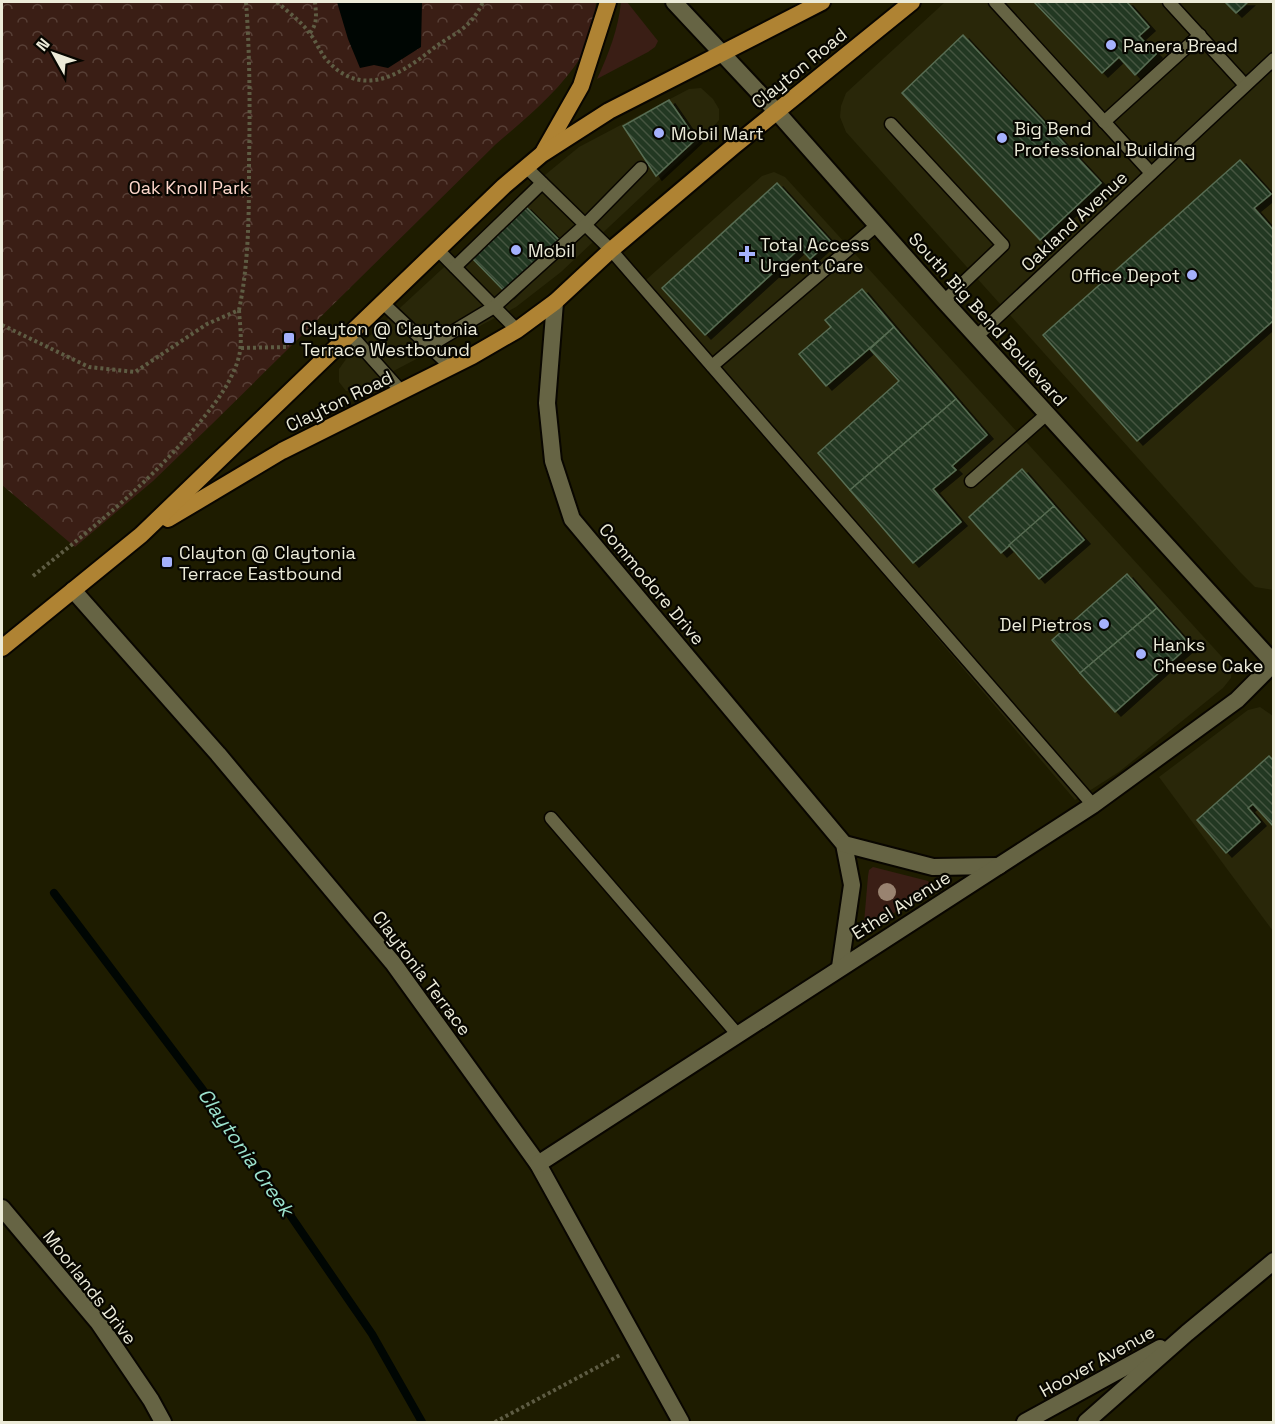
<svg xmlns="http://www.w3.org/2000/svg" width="1275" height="1424" font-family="'Space Grotesk',sans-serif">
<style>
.built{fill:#292709}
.green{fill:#3a1e15}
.forest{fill:url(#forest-crowns)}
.water{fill:#000603}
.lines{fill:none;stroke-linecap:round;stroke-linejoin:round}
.stream{stroke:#000603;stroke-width:8}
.building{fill:url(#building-back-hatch);stroke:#576d53;stroke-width:1.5;filter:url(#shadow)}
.service-casing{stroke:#090600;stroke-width:15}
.minor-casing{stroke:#090600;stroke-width:20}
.secondary-casing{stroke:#090600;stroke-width:20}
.primary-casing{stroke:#090600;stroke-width:20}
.path{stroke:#5e5c43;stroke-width:4;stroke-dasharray:3 3;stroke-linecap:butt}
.service{stroke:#666444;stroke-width:12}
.minor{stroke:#666444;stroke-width:16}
.secondary{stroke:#666444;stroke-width:16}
.primary{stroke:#af8333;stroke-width:16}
.tree{fill:#998370}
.poi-dot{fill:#a5b1fc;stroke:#070600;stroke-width:2}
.labels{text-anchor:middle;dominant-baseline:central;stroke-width:4.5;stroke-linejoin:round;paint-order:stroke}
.poi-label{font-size:18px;fill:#ecebd9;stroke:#070600;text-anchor:start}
.street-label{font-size:18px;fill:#ecebd9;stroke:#070600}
.park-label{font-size:18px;fill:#fed8cc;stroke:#070600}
.water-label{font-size:20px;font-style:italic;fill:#9be2cd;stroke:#070600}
</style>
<defs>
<pattern id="forest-crowns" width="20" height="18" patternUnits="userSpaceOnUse" patternTransform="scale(1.5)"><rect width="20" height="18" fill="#3a1e15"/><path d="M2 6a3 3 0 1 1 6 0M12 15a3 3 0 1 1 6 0" fill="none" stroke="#573f36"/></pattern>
<pattern id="building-back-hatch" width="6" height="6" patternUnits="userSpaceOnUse" patternTransform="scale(1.5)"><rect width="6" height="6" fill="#243720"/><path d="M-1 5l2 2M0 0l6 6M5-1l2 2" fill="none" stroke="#445440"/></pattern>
<filter id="shadow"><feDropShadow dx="6" dy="4" stdDeviation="0" flood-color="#0009"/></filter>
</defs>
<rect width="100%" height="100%" fill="#1e1c00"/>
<g class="built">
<path d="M945 2H1273V590L1255 587 1240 572 846 132 840 117 841 106 846 93Z"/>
<path d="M701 88 713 99 719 109V120L707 135 561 272 516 307 357 390 346 391 339 382V369L349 355 534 184 579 147 689 89Z"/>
<path d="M774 172 785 177 1232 668 1231 678 1223 688 1119 772 1075 800 638 287 762 176Z"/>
<path d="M1260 707 1273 716V931L1159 777 1248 710Z"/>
</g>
<g class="green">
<path d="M621 2H627L658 41 655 47 648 52 597 79C609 53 618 30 621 2Z"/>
<path d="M873 867 928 881 933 887 873 927 864 923 868 876 869 870Z"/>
</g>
<path class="forest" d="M2 2H596C595 19 591 39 582 55 561 90 526 118 496 144L211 425 153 481 75 547 2 485Z"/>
<path class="water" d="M337 2H425L422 3 421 47 388 68 374 65 360 68 348 39Z"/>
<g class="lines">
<path class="stream" d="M54 893 203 1090 288 1212 372 1334 422 1422"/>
</g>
<g class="building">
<path d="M1034 2H1127L1149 27 1139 36 1156 54 1135 75 1119 57 1102 73Z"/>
<path d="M1225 2H1248L1236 13Z"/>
<path d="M963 35 1101 183 1040 240 902 93Z"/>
<path d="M669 100 696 139 656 176 623 126Z"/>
<path d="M1240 160 1271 194 1254 208 1274 231V320L1137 441 1043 335Z"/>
<path d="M777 183 830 241 810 259 800 248 705 335 662 288Z"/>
<path d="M525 206 561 242 508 295 472 258Z"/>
<path d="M862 289 894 327 826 386 799 354 831 327 825 320Z"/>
<path d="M894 327 956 399 850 490 818 453 899 381 870 349Z"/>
<path d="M956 399 987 435 952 466 956 470 933 489 961 522 913 563 850 490Z"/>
<path d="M1022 469 1054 506 1001 553 969 517Z"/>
<path d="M1054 506 1084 540 1039 579 1009 545Z"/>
<path d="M1127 574 1157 608 1080 673 1052 640Z"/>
<path d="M1157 608 1190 645 1115 712 1080 673Z"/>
<path d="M1269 756 1274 761V827L1253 804 1248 808 1260 822 1226 853 1197 820Z"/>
</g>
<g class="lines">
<g class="service-casing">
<g id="service">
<path d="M995 2 1151 173"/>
<path d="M1169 2 1245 85"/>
<path d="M1104 122 1200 35"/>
<path d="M891 124 1003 245 944 301"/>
<path d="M526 167 611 250 1093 805"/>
<path d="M438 250 517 330"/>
<path d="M455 267 542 183"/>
<path d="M383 303 451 367"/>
<path d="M350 334 402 392"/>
<path d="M977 336 1274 59"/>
<path d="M429 346 494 307 585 225 641 168"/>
<path d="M712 366 877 225"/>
<path d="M971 481 1048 413"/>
<path d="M551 818 738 1035"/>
</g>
</g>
<g class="minor-casing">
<g id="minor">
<path d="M555 302 547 403 553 461 572 519 844 844 852 885 840 967"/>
<path d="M73 590 218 754 393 963 538 1164 681 1422"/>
<path d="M844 844 933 867 999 866"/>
<path d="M538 1164 1093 805 1237 700 1274 663"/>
<path d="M2 1208 98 1322 151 1400 163 1422"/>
<path d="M1025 1422 1160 1348"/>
<path d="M1086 1422 1187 1333 1274 1261"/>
</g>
</g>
<g class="secondary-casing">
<path id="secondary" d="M674 2 777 112 944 301 1274 663"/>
</g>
<g class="primary-casing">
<g id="primary">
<path d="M544 151 581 86 608 2"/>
<path d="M168 519 282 451 472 356 517 330 555 302 611 250 734 146 912 2"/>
<path d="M2 648 141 535 504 186 542 154 609 111 822 2"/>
</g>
</g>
<g class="path">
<path d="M277 2C288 12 302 22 310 34 316 41 319 50 325 58 359 98 396 78 430 51 452 33 469 32 483 2"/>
<path d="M310 33C318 23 316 14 315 2"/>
<path d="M2 325 89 367 135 372 207 324 239 310C249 262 249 213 249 163 250 109 250 55 246 2"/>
<path d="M241 348 287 347"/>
<path d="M33 576C91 529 145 487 194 429 211 409 230 386 238 360 243 344 240 327 239 310"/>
<path d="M495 1422 620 1355"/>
</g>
<use href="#service" class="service"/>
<use href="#minor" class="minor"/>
<use href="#secondary" class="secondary"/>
<use href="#primary" class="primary"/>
</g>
<circle class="tree" cx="887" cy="892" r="9"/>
<g class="poi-dot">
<circle cx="1111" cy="45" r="6"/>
<circle cx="659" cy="133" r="6"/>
<circle cx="1002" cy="138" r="6"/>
<circle cx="516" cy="250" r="6"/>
<path d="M744 245h6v6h6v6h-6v6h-6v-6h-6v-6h6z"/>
<circle cx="1192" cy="275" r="6"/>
<rect x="283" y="332" width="12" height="12" rx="3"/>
<rect x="161" y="556" width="12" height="12" rx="3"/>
<circle cx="1104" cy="624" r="6"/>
<circle cx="1141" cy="654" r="6"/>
</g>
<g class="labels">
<g class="poi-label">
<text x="1123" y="45">Panera Bread</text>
<text x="1014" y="128">Big Bend<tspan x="1014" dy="21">Professional Building</tspan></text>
<text x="671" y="133">Mobil Mart</text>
<text x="760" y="244">Total Access<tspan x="760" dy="21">Urgent Care</tspan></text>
<text x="528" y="250">Mobil</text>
<text x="1180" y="275" text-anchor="end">Office Depot</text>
<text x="301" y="328">Clayton @ Claytonia<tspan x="301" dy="21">Terrace Westbound</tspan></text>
<text x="179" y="552">Clayton @ Claytonia<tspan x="179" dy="21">Terrace Eastbound</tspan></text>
<text x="1092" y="624" text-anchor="end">Del Pietros</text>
<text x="1153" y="644">Hanks<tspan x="1153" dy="21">Cheese Cake</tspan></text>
</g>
<g class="street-label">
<text transform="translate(799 68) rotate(-39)">Clayton Road</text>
<text transform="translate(1074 221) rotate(-43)">Oakland Avenue</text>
<text transform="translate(988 319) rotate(48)">South Big Bend Boulevard</text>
<text transform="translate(339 401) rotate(-26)">Clayton Road</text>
<text transform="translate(652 584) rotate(50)">Commodore Drive</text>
<text transform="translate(901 905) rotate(-32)">Ethel Avenue</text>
<text transform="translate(422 973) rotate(53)">Claytonia Terrace</text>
<text transform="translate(90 1287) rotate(52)">Moorlands Drive</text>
<text transform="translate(1097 1361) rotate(-29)">Hoover Avenue</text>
</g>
<g class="park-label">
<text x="189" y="187">Oak Knoll Park</text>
</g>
<g class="water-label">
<text transform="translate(246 1152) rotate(55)">Claytonia Creek</text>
</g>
</g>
<rect width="1275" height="1424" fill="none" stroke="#ecebd9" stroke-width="6"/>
<g transform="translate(54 54) rotate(310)" stroke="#070600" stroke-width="4.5" paint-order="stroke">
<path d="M0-4.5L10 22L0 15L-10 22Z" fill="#ecebd9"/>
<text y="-9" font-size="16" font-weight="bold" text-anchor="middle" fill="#ecebd9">N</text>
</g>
</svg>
